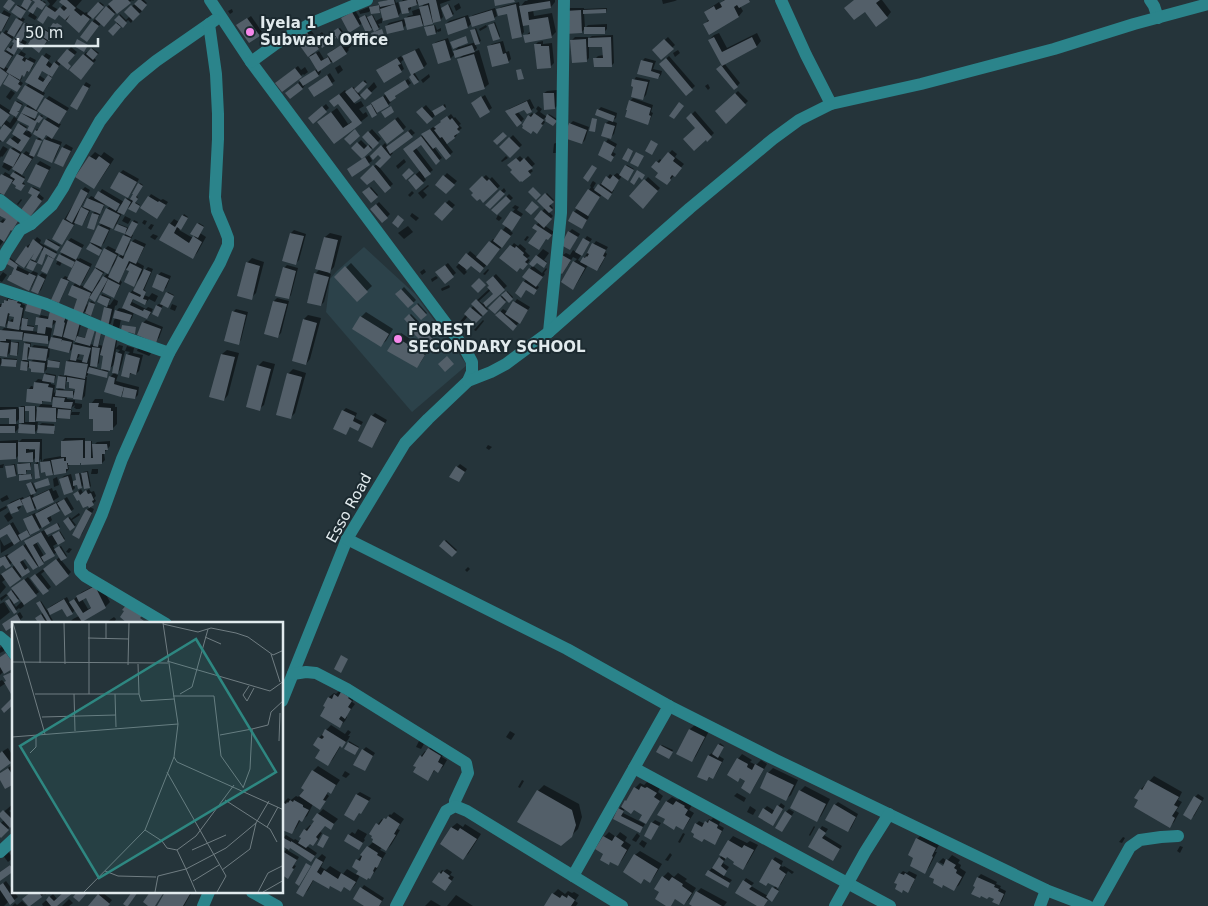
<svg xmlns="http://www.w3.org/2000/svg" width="1208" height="906" font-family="'DejaVu Sans',sans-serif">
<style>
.built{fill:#2c424a}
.shadow{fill:#0007;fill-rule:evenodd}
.building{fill:#535f69}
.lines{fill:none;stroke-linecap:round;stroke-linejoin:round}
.minor{stroke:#2b848b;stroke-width:12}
.poi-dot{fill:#f788eb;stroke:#1c2a30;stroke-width:2}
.labels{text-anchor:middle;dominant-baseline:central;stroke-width:4;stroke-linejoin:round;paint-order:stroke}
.poi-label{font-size:15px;font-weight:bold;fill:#e1eaed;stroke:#1c2a30;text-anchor:start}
.street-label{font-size:15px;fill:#e1eaed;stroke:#1c2a30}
.inset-road{fill:none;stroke:#707d82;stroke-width:1}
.view{fill:#2e8781;fill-opacity:0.15;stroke:#2e8781;stroke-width:2.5}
.inset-edge{fill:none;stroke:#e1eaed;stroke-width:2.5}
</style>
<rect width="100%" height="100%" fill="#25343a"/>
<path class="built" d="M364 247 415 294 467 365 412 412 326 312 330 279 337 271Z"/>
<g class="shadow">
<path d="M26 0H32L21 17 25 19 20 27 21 28 26 23 30 25 22 39 27 42 22 49 19 47 5 67 9 69 21 51 26 54 24 57 28 59 30 57 36 60 32 68 21 77 22 78 20 81 23 83 17 91 5 83 11 73 9 72 0 85V37L6 30 9 32 20 16 16 6 18 5 21 7ZM21 29 18 36 14 40V46L12 45 5 51H4L15 35Z"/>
<path d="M34 0H42L41 3H42L44 1 46 3 42 9 38 6 32 13 37 17 35 20 28 16 37 2Z"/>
<path d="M47 0H57L52 6 59 10 64 4 62 0H82L76 7 85 13 86 12 89 14 100 2 104 5 93 18 92 17 79 32 59 13 58 16 47 7 50 4Z"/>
<path d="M114 0H134L133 1 132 0 116 12 104 26 101 23 90 38 82 37 93 21Z"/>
<path d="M139 0H144L147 3 141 9 142 11 133 20 131 23 128 20 113 34 110 31 118 22 116 20 120 14 126 20 130 16 126 12Z"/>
<path d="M387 0H395L396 3 398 2 401 12 398 16 382 20V23L378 24 380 27 375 31 373 27 367 31 362 23 360 25 342 18 355 10 361 20V18L366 15 367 17 373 15 376 21 383 17 381 10 379 12 371 9 369 12 360 14 359 11 369 7V9L372 6 380 5 381 2Z"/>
<path d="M403 0H451L440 4 443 17 440 20 425 24V22L422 25 407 24 403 28 386 26 389 23 405 19 408 16 413 15 412 11 421 8 425 3 419 2 417 4 411 6V9L408 12 401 2Z"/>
<path d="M527 0H555V2L551 7 533 10 534 16 552 13 556 32 551 37 525 36 531 31 530 23 523 25 524 32 522 35 508 13 498 10 501 7 519 2 520 7 525 1H528Z"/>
<path d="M662 0H677L675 1 663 4Z"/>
<path d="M724 0H750L740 6 743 11 739 16 710 33 705 24 709 19 705 12 710 8 719 2 720 4Z"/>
<path d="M854 0H882L891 12 887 17Z"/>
<path d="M459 3 461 8 456 11 454 6Z"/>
<path d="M449 4 454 14 447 18 443 7Z"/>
<path d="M495 8 497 16 494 18 472 23 468 27 446 24 449 21 468 15 469 19 473 15Z"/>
<path d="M568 8H584V9L607 8 606 12 584 13 585 28 588 25 607 24V29L604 32 585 28 582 32Z"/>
<path d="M232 9 233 12 230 14 228 11Z"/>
<path d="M4 10 11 14 4 28 0 33V16Z"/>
<path d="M251 16 262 32 259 35 241 23Z"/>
<path d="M495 22 500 36 499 38 489 25Z"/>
<path d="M435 25 437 30 441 28V31L438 32V31L436 33 427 34V26Z"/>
<path d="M486 25 487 27 480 31 479 29Z"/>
<path d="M43 28 53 34 42 48 29 44 36 34 39 31 40 32Z"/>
<path d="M340 28 353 44 348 49 349 50 346 53 320 69 321 72 319 75 305 84V85L303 88 290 98V90L304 78 317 69 309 55 296 39 310 29 316 37 322 32 326 37ZM337 36 343 44 331 51 329 56 324 59 319 51 314 54 313 53 321 46Z"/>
<path d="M476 28 481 41 475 44 477 48 474 52 479 50 489 84 484 88 459 59 464 54H455L451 58 439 62 433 45 436 42 448 38 453 53 459 46 460 47 476 42 473 30Z"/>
<path d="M719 33 727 48 757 33 761 41 757 46 724 63 740 83 734 89 718 69 722 65 709 40 714 35Z"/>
<path d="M613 35 614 63 611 66 595 59 598 56 604 55 603 46H589V58L586 61 572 40 575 37H588V39L592 36Z"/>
<path d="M668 37 675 45 661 58 654 50Z"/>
<path d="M503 41 506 52 509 51 511 59 508 62 489 47 492 44Z"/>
<path d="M543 41V44L552 43 554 63 551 66 538 68 535 45 538 42Z"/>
<path d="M71 47 77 52 68 63H61L49 81 50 82 46 88 42 91 45 93 38 105 34 109 38 111 35 117 38 119 41 115 43 116 40 121 37 120 32 131 30 133 32 135 21 150 22 151 19 158 26 151 31 154 37 139 40 137 34 134 37 129 39 130 45 120 49 116 46 99 49 96 69 108 62 119 58 123 61 124 55 134 51 138 62 142 55 158 52 161 45 139 49 135 46 133 41 139 35 155 25 171 21 175 25 177 23 182 25 184 22 189 12 182 4 194 0 191V179L5 172 12 176 16 170 15 167 13 166 9 171 2 167 11 149 14 147 11 139 15 135 20 123 27 127 25 130 27 132 31 126 22 114 28 104 26 86 29 83 37 66 46 53 51 56 48 61 53 65 57 60 59 61ZM42 69 50 74 46 80 39 75Z"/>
<path d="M92 48 99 53 94 58 96 60 83 75 84 55 86 52 88 53Z"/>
<path d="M419 48 427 64 424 67 414 72 419 80 414 83 412 75 404 59 401 62 404 69 401 71 378 70 381 67 401 56 402 58 406 54Z"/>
<path d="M678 50 680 53 675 57 673 53Z"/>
<path d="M669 56 695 86 686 94 660 64Z"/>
<path d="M645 58 656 61 653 69 662 71 661 75 658 78 639 73 642 61Z"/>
<path d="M340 65 343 70 338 74 335 68Z"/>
<path d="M298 66 301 70 305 67 308 72 304 75 303 74 301 76 279 81Z"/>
<path d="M330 73 335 81 314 95 309 88Z"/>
<path d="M429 74 430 77 423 83 421 80Z"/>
<path d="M636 77 650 80 646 95 643 98 634 80Z"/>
<path d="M408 79 411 83 395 95 396 96 390 100 391 102 388 105 373 116 369 106Z"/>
<path d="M365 80 367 83 358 92 361 96 374 82 377 87 365 98 362 95 354 102 355 104 361 101 364 106 359 109 363 114 366 112 368 116 334 143 323 118 337 108 348 124 353 121 336 97 345 90 347 92 353 87 356 89Z"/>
<path d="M86 82 91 85 79 105 84 85Z"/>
<path d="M708 84 710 88 708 90 705 86Z"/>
<path d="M11 90 15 93 10 100 6 97Z"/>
<path d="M557 90 558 105 555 108 544 93 547 91Z"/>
<path d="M738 91 748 101 727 122 717 111Z"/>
<path d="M485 95 492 108 480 116 472 103Z"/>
<path d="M633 98 653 105 651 112 653 113 650 120 647 123 630 101Z"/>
<path d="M530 99 535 109 534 108 527 113 525 109 518 112 524 119 517 125 506 112 509 109Z"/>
<path d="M17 101 23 104 17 114 14 117 18 119 5 137 0 142V132L4 127 0 125V104L11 111ZM11 113 15 115 10 123 6 120Z"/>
<path d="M326 104 329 108 313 122 310 118Z"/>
<path d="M445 104 446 107 427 122 418 112 426 105 432 112Z"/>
<path d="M538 106 542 109 540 112 547 117 549 114 557 119 553 124 545 118 543 120 545 122 537 133 529 116 532 113 534 115 538 111 536 109Z"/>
<path d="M601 107 617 113 616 118 612 121 617 123 614 134 611 137 606 123 610 120 598 110Z"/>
<path d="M695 111 714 133 707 140 688 118Z"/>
<path d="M451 114 454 118 455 117 461 124 459 125 462 128 456 133 457 135 455 137 446 143 453 152 446 158 436 145 434 147 442 158 439 160 421 144 416 148 433 170 424 177 426 180 416 188 409 180 421 170 407 147 433 127 435 128Z"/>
<path d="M398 117 406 127 403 130 382 129Z"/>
<path d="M573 121 589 127 585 140 582 143 570 124Z"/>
<path d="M372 129 381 139 362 157 353 148 361 140 368 147 370 144 364 137Z"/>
<path d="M411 129 415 133 391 152 393 153 379 167 393 184 385 191 374 178H362L383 158 378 153 372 156 385 143 388 147Z"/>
<path d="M513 135 522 145 510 156 501 147Z"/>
<path d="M608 139 617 144 613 152 616 154 611 160 606 142Z"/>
<path d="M555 143 558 144 556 153H553L554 144Z"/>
<path d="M66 144 73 148 65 163 63 166 56 162 63 147Z"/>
<path d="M3 146 8 149 3 156 2 157 1 156 0 158V151Z"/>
<path d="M672 150 677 154 675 157 684 164 669 181 660 173 657 162 660 159 662 161Z"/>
<path d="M95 152 101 156 104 152 114 159 98 183 94 188 77 177 90 157Z"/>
<path d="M369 155 372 161 352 175 351 167Z"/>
<path d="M506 156 508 158 502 162 501 161Z"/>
<path d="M520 156 524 160 528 156 535 164 530 168 533 171 522 180 509 165Z"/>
<path d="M404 159 406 162 398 169 396 166Z"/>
<path d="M40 161 51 167 42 184 40 187 29 181 37 164Z"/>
<path d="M627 165 634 169 628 178 622 176 612 189 614 190 611 195 602 194 587 215 589 217 582 228 574 212 578 208 591 187 590 186 592 182 593 181 596 183 593 188 596 190 602 182 603 183 610 174 613 176 617 173 620 175Z"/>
<path d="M123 170 139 179 131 193 128 196 120 173Z"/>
<path d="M447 173 457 181 446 193 437 184Z"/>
<path d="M486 175 490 179 492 177 500 186 483 201 470 189Z"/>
<path d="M648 177 660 188 643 207 631 196Z"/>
<path d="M140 183 143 185 136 196 138 197 135 202 140 205 136 212 128 207 122 213 116 225 113 228 111 227 104 243 100 247 102 248 100 253 91 244 92 242 99 226 102 223 107 209 110 206 105 203 103 209 98 214H100L94 228 88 227 93 213 96 211 91 209 84 222 81 225 76 222 65 240 62 243 53 238 82 190 85 187 90 190 79 211 85 205 88 199 91 196 96 198 102 189 124 202 127 198 131 200ZM123 203 119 211 116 209Z"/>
<path d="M428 185 429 186 423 191 427 195 423 199 418 193Z"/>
<path d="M33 187 40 190 38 193 44 198 32 212 34 195 32 188Z"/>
<path d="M371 187 378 195 372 201 364 193Z"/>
<path d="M504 188 506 191 490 208 487 205Z"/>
<path d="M412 191 414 193 410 197 408 195Z"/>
<path d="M547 193 554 200 550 204 553 208 549 212 553 216 544 225 554 232 551 236 538 231 534 228 539 222 536 219 545 208 539 201Z"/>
<path d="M151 194 161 200 163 199 168 202 157 218 149 197Z"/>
<path d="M509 194 513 198 497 213 493 210Z"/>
<path d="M21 199 22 200 18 205 17 204Z"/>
<path d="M449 200 455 205 442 219 436 214Z"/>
<path d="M379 202 390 214 383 221 371 209Z"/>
<path d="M0 205 22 215 15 226 12 229 0 246V222L3 219 6 221 7 219 1 215 0 217Z"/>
<path d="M515 205 519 207 517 210 523 214 510 231 513 233 490 261 480 272 471 264 465 270 467 272 464 275 456 267 470 251 477 257 493 239 495 240 507 225 504 223 515 209 512 208Z"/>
<path d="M412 213 419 218 416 221 410 216Z"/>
<path d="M184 214 188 217 179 230 193 238 196 235 198 224 199 223 204 226 200 233 206 237 197 253 192 258 161 239 170 224 174 219 179 222Z"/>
<path d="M498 215 502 218 499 221 496 219Z"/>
<path d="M125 216 131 219 128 224 122 221Z"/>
<path d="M134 220 138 222 132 235H133L128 245 135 239 146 244 137 262 144 266 142 273 148 267 153 269 144 290 146 291 144 295 149 297 152 293 158 296 155 302 149 299 145 304 134 298 132 302 146 309 148 307 153 309 150 315 147 318 134 312 132 318 129 321 121 319 119 329 116 348 119 345 123 346 122 350 125 351 127 346 134 348 133 353 143 355 139 371 136 374 132 373 128 376 127 355 130 352 125 351 120 370 116 375H118L116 381 139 387 138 395 135 398 124 392 120 395 106 391 110 377 115 372V364L109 369 107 375 88 372V375L85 377H87L85 396 82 399 75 398V403L82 404V407L80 409H75L76 408H74L75 405 70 409 72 410 71 413 72 412H80L79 415H71L70 418H58L54 421 36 420 33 422H38L37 427 42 423 54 424 53 431H55L54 433 39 428 34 433 20 427 15 432H0V424H10V416L0 417V407H18V409L21 406H36V410L41 404 53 405 54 398 51 401 44 400 41 403 29 389 31 386 35 387V382L38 379 44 380 46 373 56 375 55 380 53 382 51 381V384L55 385 54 393 60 387 59 376 60 375 65 376 67 361 71 359 74 347 69 352 50 347 49 357 46 360H47V363L50 360 60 361 58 367 47 365V369L44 372 33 368 28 367 27 369 22 361 23 360 25 343 26 342 31 343 30 349 34 345 50 347 52 338 54 335 57 321 50 328 52 329 50 340 47 342 25 335 22 339H6L11 340V344L13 342H19L18 354 17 355 11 351 7 356 0 355 1 331 4 328H8L9 322 12 319 14 320 15 316 9 314 8 323 5 326 0 316V304H3L8 298 23 301 22 304 25 305 23 318H28L27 325 34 326V329L32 331 38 332 40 324 38 318 41 315 50 317 68 313 66 320H69L79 298 73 286 76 282 70 279 61 299 58 302 62 279 65 276 69 278 74 268 62 262 60 266 56 264 68 241 71 238 84 245 76 258 79 259 80 258 92 264 83 282 80 285 85 287 97 267 105 249 108 246 118 251 126 233 116 229 118 225 119 224 129 228ZM129 248 125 256 122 255ZM119 253 122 254 115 260ZM114 265 110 275 107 274 100 280H99L105 271 107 272ZM126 268 131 270 133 285 140 278 135 291 133 290 130 293 123 309 119 308 116 311V318L114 320 112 330 104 346 99 345 102 329 94 345 90 344 95 329 86 338 78 336 76 342 72 346 74 339 78 336 84 312 90 314 95 303 91 301 86 306 90 297 95 300 102 291 114 297 116 294 122 282 120 280ZM23 324V330L18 329ZM116 349 120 350 115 356ZM80 353 86 354 84 361 76 359 79 357ZM100 354 105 355 102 370 90 366V365L96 366 99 363ZM30 355 34 359 28 364 29 361 25 360ZM66 381H71L76 387V391L63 390 66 387ZM75 393V400L67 399V396L72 397ZM25 410H30V422H25ZM20 418 23 422 18 427V424H14Z"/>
<path d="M144 220 147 221 145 225 142 223Z"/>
<path d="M151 224 154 225 151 230 148 228Z"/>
<path d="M408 226 413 232 404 239 398 233Z"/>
<path d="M572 229 580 234 570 249 569 232Z"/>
<path d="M294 230 306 234 299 260 296 263 284 260 291 233Z"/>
<path d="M330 233 342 236 334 267 328 273 331 274 324 302 321 305 308 302 316 273 320 269 325 237Z"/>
<path d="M153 234 158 236 155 240 150 237Z"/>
<path d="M527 236 529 237 526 241 524 240Z"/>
<path d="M587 236 592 239 578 260 581 262 596 241 608 247 605 252 607 254 600 267 597 270 588 265 576 285 573 288 574 262 577 259 573 257 568 265 563 255 566 253 570 255 573 250 576 252Z"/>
<path d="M37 237 41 240 40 243 57 252 48 271 43 270 50 255 47 253 42 262 43 251 41 250 35 261 37 262 33 268 29 264 35 254H34L19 263 17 266 31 273 33 271 38 273 32 286 29 289 9 280 16 268 7 262 10 258 16 262 27 246 30 244 31 245Z"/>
<path d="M48 239 60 245 58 249 45 243Z"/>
<path d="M514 243 518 246 520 244 526 249 525 251 530 256 527 258 530 260 526 266 501 258Z"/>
<path d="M543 249 549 253 544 260 547 262 544 266 537 261 533 266 542 273 546 268 547 269 544 273 545 274 536 285 539 287 534 293 524 282 526 279 524 277 533 265 537 256Z"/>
<path d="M252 258 264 262 256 293 251 298 247 263Z"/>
<path d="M351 263 372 286 357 300 336 277Z"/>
<path d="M448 263 456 273 445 282 440 269Z"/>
<path d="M287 265 298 268 291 295 289 298 284 268Z"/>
<path d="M424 269 426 272 422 275 420 272Z"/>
<path d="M488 269 489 270 485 275 483 274Z"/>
<path d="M3 272 7 275 2 282 0 281V276Z"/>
<path d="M161 272 171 276 166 288 163 290 158 275Z"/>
<path d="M42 273 47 275 41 290 38 293 37 278Z"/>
<path d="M496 274 507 286 485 306 488 309 475 323 468 316 460 326 458 324 474 305 473 304 489 289 491 286 487 282ZM491 290 494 294 483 304 479 301Z"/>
<path d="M436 276 438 278 432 282 431 279Z"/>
<path d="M449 285 450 287 449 288 442 291 441 289 442 288Z"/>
<path d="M404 287 416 300 409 307 397 294Z"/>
<path d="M507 291 513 297 509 302 507 299 495 312 490 308Z"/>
<path d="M168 292 174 295 168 306 163 305 159 314 154 313 157 305 159 304 161 305Z"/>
<path d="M102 294 111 298 108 305H110L114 299 118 301 117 305 115 306 111 323 108 326 106 308 108 306 99 302Z"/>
<path d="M277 298 289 301 281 333 278 336 274 301Z"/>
<path d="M517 299 530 307 522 319 513 329 497 315 503 309 508 312Z"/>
<path d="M418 303 427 313 421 319 413 309Z"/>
<path d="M172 304 177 306 175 311 170 309Z"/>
<path d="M236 309 248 312 241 340 238 343 233 312Z"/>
<path d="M366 312 393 329 386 341 381 345 354 329 361 317Z"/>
<path d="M411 314 419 322 413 328 406 319Z"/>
<path d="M308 315 321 318 310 359 306 364 304 319Z"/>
<path d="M146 320 163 327 159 338 156 341 143 323Z"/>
<path d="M483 320 484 321 476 331 474 330Z"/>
<path d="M423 324 435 335 426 344 415 333Z"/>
<path d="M401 333 428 350 421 362 416 367 397 338Z"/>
<path d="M139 345 153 349 150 355 149 356 137 351Z"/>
<path d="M227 350 239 353 228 395 224 400 222 354Z"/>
<path d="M0 358H1V362L4 358 17 359V365L16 366 3 362 0 365Z"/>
<path d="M263 361 275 364 264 405 259 409 258 366Z"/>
<path d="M293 369 306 373 295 413 290 418 288 374Z"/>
<path d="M95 399H103V403L115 404V407H117V424L112 429 94 418 91 404Z"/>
<path d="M346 408 357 413 355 418 363 422 358 430 351 426 345 434 343 411Z"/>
<path d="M375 413 387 420 374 444 371 447 372 416Z"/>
<path d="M65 438H85V443L87 441H92V447L97 442 110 441V446L104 453 105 460 102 463 82 462 70 465 68 466 69 469 66 472H55L52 474 46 471H42L41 459 38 462 40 476 39 477 35 465 38 461 36 457 33 460 20 454 16 458H0V441L18 440V443L22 439H42V462L44 459 62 456V441ZM29 447 36 448V450H29Z"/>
<path d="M488 445 492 447 489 450 486 448Z"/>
<path d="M19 463H31V467L26 469 27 471 23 475 32 474V477L31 478 20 476 23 472 18 464Z"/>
<path d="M4 464 3 468H0V465Z"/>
<path d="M15 464 17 474 16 475 6 466Z"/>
<path d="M460 464 467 469 459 481 457 467Z"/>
<path d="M92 469H98V473L97 474H91Z"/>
<path d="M88 471 91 486 90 487 85 488 84 484 82 487 78 484 74 485 75 488 72 491 61 479 64 476 71 474 73 482 78 480 77 474 78 473H80L81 475 83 472Z"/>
<path d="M57 477 59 485 54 487 53 479Z"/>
<path d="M32 482 37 491 33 494 34 498 37 495 52 488 53 491 56 490 59 497 53 501 37 506 35 509 28 511 24 503 20 505 21 507 18 510 8 505 11 502 23 497 24 499 32 494 29 484Z"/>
<path d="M81 489 83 493 89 489 91 492 94 491 96 496 94 498 96 501 89 506 74 494Z"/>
<path d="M7 495 9 499 2 502 0 499Z"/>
<path d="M67 497 74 509 71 511 62 508 50 515 52 520 50 522 1 553 0 539 4 546 13 541 8 532 0 537V530L13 522 20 534 29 529 24 520 27 517 35 513 36 514 39 511 59 501V502Z"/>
<path d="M6 506 7 508 0 512V509Z"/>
<path d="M90 507 94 509 82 534 79 537 87 510Z"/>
<path d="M9 512 13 518 8 522 4 516Z"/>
<path d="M79 513 80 515 72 520 76 525 70 529 64 521 70 517 71 519Z"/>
<path d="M58 523 60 527 59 528 47 534 48 537 52 535V536L60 531 65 539 53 546 55 549 61 546 67 556 61 560 71 572 68 575 46 570 41 574 51 587 44 593 31 578 60 557 57 552 37 566 25 557 22 559 29 570 20 578 6 579 2 582 6 587 0 594V575L1 574 2 575 15 565 13 562 6 567 4 563 0 565V558L8 554 9 556 27 543 26 541 29 538ZM39 540 47 554 44 556 36 542Z"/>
<path d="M446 540 457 550 452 555 441 546Z"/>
<path d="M69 548 72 549 69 553 66 552Z"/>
<path d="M468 567 470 569 467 572 465 570Z"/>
<path d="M28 577 39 592 23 604 24 606 23 607 20 609 19 608 14 612 7 601 12 598 9 594 1 601 0 598 6 594 7 595 14 589 16 586ZM20 598 22 601 16 607 13 603Z"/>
<path d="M100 583 110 602 105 607 83 621 84 624H71L70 622 73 619 79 616 75 610 72 613 63 607 49 614 55 624H40V615L44 612 38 603 41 601 47 610 51 606 67 597 70 603 82 592ZM86 597 92 607 88 609 82 599Z"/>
<path d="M4 602 10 612 0 620V604Z"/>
<path d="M20 612 23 617 20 620 6 622Z"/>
<path d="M114 617 116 619 115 621 110 624H104Z"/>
<path d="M14 629V639L10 633Z"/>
<path d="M5 645 4 651 0 653V648Z"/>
<path d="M10 651 14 657V666L4 671 0 675V657Z"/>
<path d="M14 670V691L6 683 0 687V681L2 680 5 683 7 680 5 676Z"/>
<path d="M340 690 356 696 352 702 355 704 346 716 347 717 345 721 340 726 327 707 325 705 329 697 334 693 336 694Z"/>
<path d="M331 725 345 734 348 730 351 732 348 736H350L348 740 342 746 341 745 333 759 328 764 322 749 319 738Z"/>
<path d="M695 725 710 729 696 756 692 761 677 753 690 729Z"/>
<path d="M510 731 515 734 511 740 506 737Z"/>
<path d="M349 741 359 747 356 753 345 748Z"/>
<path d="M419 741 424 744 421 749 416 747Z"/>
<path d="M720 743 724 746 719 756 724 759 716 774 713 777H710L707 780 699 776 709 755 712 753H714Z"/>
<path d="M433 744 445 751 442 757 447 760 443 767 438 771 435 770 427 780 421 756 425 751 427 752Z"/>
<path d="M662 745 673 750 670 756 661 746Z"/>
<path d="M366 747 375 753 364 770 363 750Z"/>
<path d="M8 748 14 758 0 769V753Z"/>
<path d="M742 754 752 760 750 762 756 765 761 760 767 764 754 787 750 792 747 780 741 777 738 780V759Z"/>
<path d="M11 766 14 770V782L0 778V773Z"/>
<path d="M318 766 340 780 335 787 330 792 329 791 327 794 329 796 324 803 320 808 313 804 307 816 302 820 301 819 296 828 291 833 282 804 288 798 291 800 296 796 298 797 299 796 305 789 303 788 313 771Z"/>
<path d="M773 768 798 780 791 795 786 799 768 773Z"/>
<path d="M345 771 350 774 346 778 342 776Z"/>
<path d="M1154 776 1182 792 1178 800 1182 802 1176 811 1179 813 1174 822 1170 826 1141 789 1145 785H1146Z"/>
<path d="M522 780 524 781 520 788 518 787Z"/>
<path d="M647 782 651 784 652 783 660 788 658 792 663 796 650 817 646 822 644 814 635 809 625 808 623 813 645 824 640 832 614 818 619 809 630 797 635 788 640 783 644 785Z"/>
<path d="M544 785 579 804 582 817 578 829 571 836 538 791Z"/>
<path d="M805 786 830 799 821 816 816 821 800 791Z"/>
<path d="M360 792 371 798 363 809 360 812 357 794Z"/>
<path d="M737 793 746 798 744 802 734 796Z"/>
<path d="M1198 794 1204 798 1194 816 1191 818 1195 797Z"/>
<path d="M672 797 678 800 682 797 692 805 689 810 694 813 687 824 683 829 659 814 667 801Z"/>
<path d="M838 802 858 814 851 828 848 831 835 805Z"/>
<path d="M14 803V807L9 811 14 815V823L1 836 0 835V824L4 820 0 815Z"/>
<path d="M781 803 785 806 775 822 764 809 767 806 775 811Z"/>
<path d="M750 806 756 810 753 815 747 812Z"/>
<path d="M323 809 338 819 330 828 325 825 320 832 322 833 318 840 313 844 311 843 307 846 317 853 314 857 290 847 287 850 299 857 294 865 296 866 288 877 284 852 288 848 283 838 286 835 294 840 295 839 300 842 305 830 310 825 312 826 318 814Z"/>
<path d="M789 809 794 812 784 828 786 812Z"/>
<path d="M394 812 404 819 397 829 400 830 391 845 386 850 382 847 380 850 386 853 381 861 377 866 378 867 374 873 369 877 360 875 355 885 350 890 345 886 340 891 331 885 329 888 314 879 308 890 303 895 317 859 322 854 326 857 321 867 326 870 330 866 343 874 347 869 357 875 360 870 353 866 368 847 373 842 374 835 371 833 382 819 384 821 390 814 391 815Z"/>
<path d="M713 818 720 822 719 825 724 828 717 841 715 844 696 833V824L699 821 705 824 709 819 711 820Z"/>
<path d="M655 820 661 823 651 838 652 823Z"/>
<path d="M457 823 463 827 465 824 481 834 468 854 463 858 442 843 452 827Z"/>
<path d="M814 826 815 827 810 836 809 835Z"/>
<path d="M822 826 828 829 824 835 842 846 835 857 809 846Z"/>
<path d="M358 829 367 834 364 839 365 840 359 848 349 835 352 832 355 834Z"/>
<path d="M609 832 616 837 620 832 627 837 625 841 631 845 622 860 617 865 611 861 608 864 605 854 604 837Z"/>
<path d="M637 833 640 836 636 842 632 840Z"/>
<path d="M683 833 685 834 680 843 678 842Z"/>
<path d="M922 834 940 843 935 852H937L929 867 925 872 915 858 917 839Z"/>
<path d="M733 836 747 843 750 841 758 845 747 864 743 868 736 861 727 856 723 863 729 867 723 875 732 880 727 886 709 871 712 868 713 869 722 855 729 841Z"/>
<path d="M1123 837 1125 838 1122 843 1119 842Z"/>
<path d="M642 840 647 843 644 848 639 844Z"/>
<path d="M1180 846 1183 847 1180 853 1177 851Z"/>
<path d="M7 850 13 858 8 862 2 854Z"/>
<path d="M640 851 662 864 654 877 650 881 645 878 641 882 635 855Z"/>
<path d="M670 853 672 855 668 861 665 860Z"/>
<path d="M952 855 960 860 958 863 961 865 960 868 966 872 959 885 954 889 936 879 949 867 939 862 943 858 947 861Z"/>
<path d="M775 857 783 861 781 866 783 867 784 866 794 872 792 874 788 871 781 884 776 888 779 890 773 899 769 898 764 906H760L744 881 746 878 754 883 751 886 768 896 776 885 773 860Z"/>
<path d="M13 863 14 869 0 879V872Z"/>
<path d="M447 869 452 872 450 875 454 877 448 887 440 873 442 870 444 871Z"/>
<path d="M903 871 907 873 909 871 917 875 911 888 908 891 900 874Z"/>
<path d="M668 872 674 877 678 873 687 879 685 881 696 888 689 899 684 904 676 898 668 906 661 892 663 877Z"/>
<path d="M981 874 997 882 996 884 1001 886 1000 888 1006 891 1002 901 999 904 996 899 975 885 978 877Z"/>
<path d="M6 881 18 897 10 903 9 901 4 906H0V886Z"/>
<path d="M364 885 384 898 379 906H366L354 899Z"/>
<path d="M701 888 727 902 724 906H693L697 892Z"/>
<path d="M558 889 565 894 568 891 572 893 574 892 579 895 575 901 578 903 576 906H545L553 894Z"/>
<path d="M32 892H49L45 895 44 894 41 896Z"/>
<path d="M101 892H104L103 893 112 900 107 906H89Z"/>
<path d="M167 892H192L184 906H159Z"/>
<path d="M53 894 57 899 56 906H43L42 904Z"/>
<path d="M456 895 473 906H447Z"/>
<path d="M69 899 73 903 69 906H62Z"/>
<path d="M431 900 441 906H425Z"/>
<path d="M22 901 27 906H12L15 903 17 905Z"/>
</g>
<g class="building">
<path d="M8 0H11L15 3 9 11 3 7Z"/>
<path d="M24 0H30L32 1 27 10 21 6Z"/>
<path d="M32 0H40L46 4 42 10 37 7 33 14 28 11 35 2Z"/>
<path d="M61 0H67L76 8 74 10 81 16 83 14 90 19 79 33 66 21 70 15 65 20 59 15 55 20 48 16 43 24 37 20 46 6 55 12 60 7 64 11 67 8 59 2Z"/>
<path d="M113 0H128L131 3 117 14 108 4Z"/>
<path d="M138 0H141L147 5 142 11 134 4Z"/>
<path d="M388 0H394L395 4 380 7 378 2Z"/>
<path d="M408 0H416L417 5 408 8 409 13 402 14 399 2Z"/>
<path d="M417 0H436L441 21 433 23 429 3 419 6Z"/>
<path d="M494 0H514L515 2 495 6Z"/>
<path d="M725 0H749L750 2 739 8 737 5 734 7 739 17 709 35 703 24 709 21 704 12 714 6 716 10 722 7 720 3Z"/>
<path d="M854 0H880L876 3 888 18 876 27 865 12 854 20 844 8Z"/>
<path d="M550 1 551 8 528 12 529 20 548 17 552 38 525 43 523 35 530 34 529 25 523 26 519 6Z"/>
<path d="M98 2 104 7 93 19 87 14Z"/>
<path d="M395 4 399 17 383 21 380 9Z"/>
<path d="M448 4 453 16 446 20 441 8Z"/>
<path d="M516 4 522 37 512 39 507 14 498 16 496 9Z"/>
<path d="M16 5 26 11 21 19 11 12Z"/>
<path d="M131 5 140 14 133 21 124 12Z"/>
<path d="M379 5 380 13 371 14 369 7Z"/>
<path d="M428 5 433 24 424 26 419 7Z"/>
<path d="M106 6 115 14 104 27 95 19Z"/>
<path d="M606 9V13L583 14V10Z"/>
<path d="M492 10 495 20 472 27 469 17Z"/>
<path d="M581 10 582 33 565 34 564 11Z"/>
<path d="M352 12 360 26 349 33 341 18Z"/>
<path d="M0 13 9 17 1 32 0 31Z"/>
<path d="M119 15 127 23 123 28 114 20Z"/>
<path d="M365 15 372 30 366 33 359 18Z"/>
<path d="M372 15 379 29 374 32 367 17Z"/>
<path d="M420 15 423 26 407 30 404 18Z"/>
<path d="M465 17 468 28 448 35 445 24Z"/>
<path d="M16 18 23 22 14 37 7 33Z"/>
<path d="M247 18 260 36 249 43 236 25Z"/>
<path d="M92 21 99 26 87 42 80 37Z"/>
<path d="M402 21 404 30 387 34 385 26Z"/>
<path d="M24 23 30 26 21 42 15 38Z"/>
<path d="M53 23 56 24 57 23 62 26 58 34 49 29Z"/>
<path d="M116 23 121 27 113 36 108 31Z"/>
<path d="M494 23 500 39 493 41 488 25Z"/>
<path d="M434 25 436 34 427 36 424 27Z"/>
<rect x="584" y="27" width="21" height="7"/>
<path d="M41 28 53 35 49 41 38 34Z"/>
<path d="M338 28 347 39 342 44 332 32Z"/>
<path d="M382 29 384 35 373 39 371 33Z"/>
<path d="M475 29 480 44 475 45 470 30Z"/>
<path d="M306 31 319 49 308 57 295 39Z"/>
<path d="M2 32 12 39 4 51 12 56 4 69 0 67V35Z"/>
<path d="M332 32 336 38 322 48 314 37 319 34 323 39Z"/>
<path d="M35 33 47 41 39 53 28 44Z"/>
<path d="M466 36 468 43 453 49 450 42Z"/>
<path d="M611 37 612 67H594L593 58H603L602 47H588V38Z"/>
<path d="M714 37 722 52 752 37 757 47 722 66 708 40Z"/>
<path d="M14 39 25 45 22 50 18 48 14 55 6 50 8 47 11 49 14 43 12 42Z"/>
<path d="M77 39 88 45 84 52 74 46Z"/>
<path d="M586 39 587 62 572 63 570 40Z"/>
<path d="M664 39 674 49 661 60 652 50Z"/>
<path d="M445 40 451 60 438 64 432 44Z"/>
<path d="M500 43 503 54 506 53 509 63 492 67 487 46Z"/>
<path d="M534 44H541V46H549L551 68 537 69Z"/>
<path d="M341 45 347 54 333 63 327 54Z"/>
<path d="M472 45 475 52 455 58 453 51Z"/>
<path d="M91 48 98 54 93 60 86 54Z"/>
<path d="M67 49 75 55 68 63 71 66 68 70 57 61Z"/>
<path d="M415 50 424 68 413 74 419 82 414 85 409 77 411 75 402 56Z"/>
<path d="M316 53 321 61 328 57 331 63 318 72 309 57Z"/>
<path d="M17 54 24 57 22 60 25 62 26 59 34 63 29 72 27 71 24 77 22 75 20 80 6 72Z"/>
<path d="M83 54 94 63 81 80 69 70Z"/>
<path d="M474 54 485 89 468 94 457 59Z"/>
<path d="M42 55 49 60 46 65 50 68 54 62 59 66 52 77 42 71 38 79 43 82 48 75 52 78 43 92 25 82Z"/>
<path d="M397 58 401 64 398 65 402 72 384 83 376 70Z"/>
<path d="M666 58 693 90 686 96 659 64Z"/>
<path d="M641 60 653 63 651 71 660 74 658 79 637 74Z"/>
<path d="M721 65 738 87 734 90 716 69Z"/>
<path d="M0 68 8 74 0 87Z"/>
<path d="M295 68 302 77 282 92 275 83Z"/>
<path d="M521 69 524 79 518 80 516 70Z"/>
<path d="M315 70 319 76 303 86 299 80Z"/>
<path d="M9 74 20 81 18 84 21 86 17 92 3 84Z"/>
<path d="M327 75 333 85 314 97 308 88Z"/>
<path d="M632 79 648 82 643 100 631 97 633 87 631 86Z"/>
<path d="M405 80 409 87 395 96 396 98 390 102 384 93Z"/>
<path d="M363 81 367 84 358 93 354 89Z"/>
<path d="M298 83 303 89 290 99 285 93Z"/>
<path d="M25 85 44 96 36 110 17 98Z"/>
<path d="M83 85 89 88 77 110 70 106Z"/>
<path d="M352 87 361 98 354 103 345 92Z"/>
<path d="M367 88 372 93 365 100 360 95Z"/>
<path d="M543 93H554L555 109 544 110Z"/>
<path d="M735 93 746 105 726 124 715 111Z"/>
<path d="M339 94 362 123 334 144 317 122 331 112 343 128 352 122 338 104 334 107 329 101Z"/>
<path d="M383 96 389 106 377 113 371 103Z"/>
<path d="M481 96 490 112 480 118 471 103Z"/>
<path d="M45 98 67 111 59 124 37 111Z"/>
<path d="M629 100 651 108 649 115 651 116 648 125 625 117 627 110H626Z"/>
<path d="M15 101 22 105 19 111H17L19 112 16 117 9 113Z"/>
<path d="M527 101 532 112 527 114 524 110 515 114 522 123 517 127 505 111Z"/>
<path d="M679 102 684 106 674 119 669 116Z"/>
<path d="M371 104 377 115 372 118 366 107Z"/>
<path d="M443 105 446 109 435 116 432 111Z"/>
<path d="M25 106 38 112 35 119 21 113Z"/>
<path d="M322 106 327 112 313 124 308 118Z"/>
<path d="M391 106 394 112 385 118 381 112Z"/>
<path d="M422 107 433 119 427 124 416 112Z"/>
<path d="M0 108 10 115 1 127 0 126Z"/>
<path d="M597 109 615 116 613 122 595 115Z"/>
<path d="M21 113 35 121 39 115 43 118 39 123 37 122 32 133 27 130 29 126 17 120Z"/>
<path d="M534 113 544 120 541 124 543 125 537 134 533 131 531 134 522 128 523 126 522 125 528 115 531 117Z"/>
<path d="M691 113 712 137 707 142 706 140 694 151 683 139 695 128 686 118Z"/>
<path d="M547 114 557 121 553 126 545 121 546 120 545 119Z"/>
<path d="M447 116 450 120 452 118 459 127 457 129 460 132 454 136 455 138 447 144 442 137 440 138 434 130 436 129 434 127 441 122 440 121Z"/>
<path d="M592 118 597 119 595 132 589 131Z"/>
<path d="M44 119 59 128 52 139 46 135 43 140 33 134 35 130 37 131Z"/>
<path d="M395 119 404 131 387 144 378 132Z"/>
<path d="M18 123 27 129 23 134 30 138 21 152 6 143 10 138 18 144 21 140 12 134Z"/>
<path d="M569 123 587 130 582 144 564 138Z"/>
<path d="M605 123 615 126 611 139 601 136Z"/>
<path d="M4 124 12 130 3 142 0 140V130Z"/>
<path d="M355 129 360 136 350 145 344 139Z"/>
<path d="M430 129 451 156 446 160 436 147 433 149 421 134Z"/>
<path d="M368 131 379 143 373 149 362 137Z"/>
<path d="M408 131 413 137 390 154 386 147Z"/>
<path d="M503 132 507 136 497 145 493 141Z"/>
<path d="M421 136 440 161 436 165 421 145 413 151 431 174 425 178 403 149Z"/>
<path d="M509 137 520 148 510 158 499 147Z"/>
<path d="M36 139 42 141 34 157 29 155Z"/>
<path d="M44 139 60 145 52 163 37 156Z"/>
<path d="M651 140 658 144 652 155 645 151Z"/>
<path d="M604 141 615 147 611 155 614 157 611 162 598 155Z"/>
<path d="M357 142 364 149 368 145 372 150 362 159 351 148Z"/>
<path d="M381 145 391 157 380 168 375 164 381 158 378 155 373 160 370 156Z"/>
<path d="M62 147 71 151 63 167 54 163Z"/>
<path d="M10 148 20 154 13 167 3 162Z"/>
<path d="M628 148 633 151 628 162 622 159Z"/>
<path d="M636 152 644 156 638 167 630 163Z"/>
<path d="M668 152 675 158 673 161 682 168 675 177 672 175 670 178 671 180 667 185 655 177 658 173 651 167 656 161 659 163Z"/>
<path d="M22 153 32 159 22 175 12 169Z"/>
<path d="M89 156 96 160 99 156 110 164 94 189 75 177Z"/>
<path d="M365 157 370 165 352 177 347 169Z"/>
<path d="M516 158 520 162 524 158 533 168 528 171 531 175 522 182 521 181 520 182 510 172 512 170 507 165Z"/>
<path d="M36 164 49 170 40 188 27 182Z"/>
<path d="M373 165 391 188 385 193 374 180 367 185 360 178Z"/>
<path d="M592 165 597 168 588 182 583 178Z"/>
<path d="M625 165 634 170 628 181 619 175Z"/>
<path d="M409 168 414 173 406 180 402 175Z"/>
<path d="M637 170 645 175 642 180 639 177 634 185 630 182Z"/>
<path d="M13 172 25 179 22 184 25 185 21 191 15 188 16 186 12 183 15 179 10 176Z"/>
<path d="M119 172 137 182 128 198 110 188Z"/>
<path d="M1 174 13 180 4 195 0 193V176Z"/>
<path d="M415 174 424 183 416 190 408 180Z"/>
<path d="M443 175 455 185 446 194 435 185Z"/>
<path d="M613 175 619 180 612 192 601 184 606 176 610 179Z"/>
<path d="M482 176 487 181 489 179 498 189 483 203 480 199 477 201 471 195 473 193 469 189Z"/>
<path d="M644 179 658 191 643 209 629 196Z"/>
<path d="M138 183 143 186 136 197 138 199 135 203 140 206 136 213 128 209 133 201 130 199 133 194H132Z"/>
<path d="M598 184 612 194 608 200 594 190Z"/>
<path d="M31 187 40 192 37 197 42 201 30 217 21 210 32 195 28 193Z"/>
<path d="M369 187 378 197 371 203 362 192Z"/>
<path d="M533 187 541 195 536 200 528 192Z"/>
<path d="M81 189 88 193 72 223 66 219Z"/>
<path d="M588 189 600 197 588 216 575 208Z"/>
<path d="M500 190 505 194 490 209 485 205Z"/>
<path d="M98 191 120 204 116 211 94 198Z"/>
<path d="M545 193 554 202 549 206 553 210 549 213 537 201Z"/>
<path d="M148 196 158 202 159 201 166 205 157 219 140 208Z"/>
<path d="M506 196 511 201 497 215 491 210Z"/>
<path d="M87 198 104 205 100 214 83 207Z"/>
<path d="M125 198 131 202 124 215 117 212Z"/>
<path d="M532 201 539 207 531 215 525 210Z"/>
<path d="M445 202 453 209 442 221 434 214Z"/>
<path d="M376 204 388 218 382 223 370 209Z"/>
<path d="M0 206 20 218 12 231 11 230 4 242 0 239V222L3 223 6 219 0 216Z"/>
<path d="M81 207 89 211 82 226 74 223Z"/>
<path d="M106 208 120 215 113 229 99 223Z"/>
<path d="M541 210 552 219 544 228 534 219Z"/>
<path d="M511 211 521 217 512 231 502 224Z"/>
<path d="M573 211 587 220 582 229 568 221Z"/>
<path d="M92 213 99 215 94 230 87 228Z"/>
<path d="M182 215 188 218 181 230 177 227 174 233 189 243 193 236 202 242 193 259 159 240 169 223 175 227Z"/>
<path d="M398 215 404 220 398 228 392 223Z"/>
<path d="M63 219 74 225 62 245 52 239Z"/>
<path d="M132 221 138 224 131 237 125 234Z"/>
<path d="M197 223 204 227 198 238 190 234Z"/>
<path d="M117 224 127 228 125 234 114 230Z"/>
<path d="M535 224 552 235 548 240 546 239 539 250 528 243 537 231 532 228Z"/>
<path d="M98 225 109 230 101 247 90 242Z"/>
<path d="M501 229 511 236 502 248 493 241Z"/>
<path d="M568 231 578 237 570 250 561 245Z"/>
<path d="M290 233 304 236 296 265 282 261Z"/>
<path d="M123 235 131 238 123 256 115 252Z"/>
<path d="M324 237 338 240 330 273 315 269Z"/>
<path d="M583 238 590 242 582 256 575 252Z"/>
<path d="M33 239 43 247 35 261 31 259 38 246 35 252 24 268 15 262 26 246 28 248Z"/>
<path d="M46 239 60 247 57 251 44 244Z"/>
<path d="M67 240 82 248 76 260 60 252Z"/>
<path d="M131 241 144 247 136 264 129 261 119 283 108 277 118 256 123 259Z"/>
<path d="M489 241 500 249 487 266 476 257Z"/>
<path d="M90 243 102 250 99 256 86 249Z"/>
<path d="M592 243 606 250 603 256 605 257 597 271 580 262 583 257 585 258 586 256 587 257 589 254 587 253Z"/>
<path d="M510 245 515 248 516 246 524 253 523 255 528 259 525 262 528 264 523 270 520 268 517 272 499 258Z"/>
<path d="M44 247 57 254 54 259 46 254 42 265 37 263Z"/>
<path d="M104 248 117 255 108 274 95 267Z"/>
<path d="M466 253 484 268 480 273 471 266 467 270 458 263Z"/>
<path d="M59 254 75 262 72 268 56 260Z"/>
<path d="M536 255 547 263 544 268 537 263 533 267 529 264Z"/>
<path d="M562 255 571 260 562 274 557 271Z"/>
<path d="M48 256 54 259 47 274 41 271Z"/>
<path d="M8 258 18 265 16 270 28 275 29 273 36 276 29 291 7 280 10 275H11L14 268 5 263Z"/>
<path d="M30 260 37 263 33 271 26 268Z"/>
<path d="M76 260 90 267 80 286 67 279Z"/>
<path d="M573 261 585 268 573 290 561 282Z"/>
<path d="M246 262 260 266 252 300 237 296Z"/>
<path d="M130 263 142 269 134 287 124 282 129 271 126 270Z"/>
<path d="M445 265 454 277 445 284 435 272Z"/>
<path d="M345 266 368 292 357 302 334 277Z"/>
<path d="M283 267 296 271 289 299 275 296Z"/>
<path d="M95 268 103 273 92 292 83 287Z"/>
<path d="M529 268 543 277 536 287 522 277Z"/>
<path d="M144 269 151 272 143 290 146 292 143 299 147 300 145 305 133 299 130 305 143 311 144 309 151 312 147 319 122 308 129 292 140 297 141 295 133 291Z"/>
<path d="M314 273 329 277 321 306 307 303Z"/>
<path d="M157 274 169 279 163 292 152 287Z"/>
<path d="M38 275 45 279 38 294 31 291Z"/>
<path d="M103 276 108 279 95 302 89 298Z"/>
<path d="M493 276 505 290 486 307 483 303 493 294 487 287 489 286 486 282Z"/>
<path d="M61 278 69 281 59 303 51 300Z"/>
<path d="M479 278 486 285 478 293 471 286Z"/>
<path d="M108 279 120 285 114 298 102 292Z"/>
<path d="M523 281 537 290 534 295 526 290 521 298 515 293Z"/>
<path d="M72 285 91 293 81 318 72 314 77 299 68 295Z"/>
<path d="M401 289 414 303 408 308 395 294Z"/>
<path d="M506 291 513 299 509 303 501 295Z"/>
<path d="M166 292 174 296 168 308 160 304Z"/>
<path d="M100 295 110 299 107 307 97 302Z"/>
<path d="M500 296 506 302 495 314 488 308Z"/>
<path d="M8 299 18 301 17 303 21 304 20 307 23 308 19 330 7 328 8 321 13 322 14 317 9 316 10 314 8 313 5 327 0 326V307H1L2 303H4V300L8 301Z"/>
<path d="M476 299 488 311 483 316 471 304Z"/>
<path d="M28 300 43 304 40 315 25 311Z"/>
<path d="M273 301 287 304 278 338 264 334Z"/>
<path d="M513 301 528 310 520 324 505 314Z"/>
<path d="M89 302 95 304 91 316 85 313Z"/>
<path d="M417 304 427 315 421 320 411 309Z"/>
<path d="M156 305 162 308 158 317 152 314Z"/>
<path d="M104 307 112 309 108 327 100 325Z"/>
<path d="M470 307 482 317 475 324 464 314Z"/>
<path d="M115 310 132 315 129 322 113 318Z"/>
<path d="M50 311 66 316 64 322 65 323 62 337 53 335 56 321 53 320 52 328 46 327 45 334 37 333 38 325H35L36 317 48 319Z"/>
<path d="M232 311 246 315 239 345 224 341Z"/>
<path d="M500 311 517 326 513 331 495 315Z"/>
<path d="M409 314 418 324 413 329 404 319Z"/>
<path d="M360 316 389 334 381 347 352 329Z"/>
<path d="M22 318 28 319 27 326 34 327 33 331 21 330Z"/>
<path d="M68 319H81L75 341 63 337Z"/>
<path d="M303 319 317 323 306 365 292 361Z"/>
<path d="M142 322 161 329 156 343 137 335Z"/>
<path d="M122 325 136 327 135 334 128 332 120 335Z"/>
<path d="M420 326 433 339 426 346 413 333Z"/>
<path d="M88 328 95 330 90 346 75 342 77 336 85 338Z"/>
<path d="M97 328 102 329 98 347 93 346Z"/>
<path d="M0 330 23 332 22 340 6 339V341H0Z"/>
<path d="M106 332 117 335 110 371 101 369 103 356 100 355Z"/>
<path d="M24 333 48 336V344L23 341Z"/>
<path d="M51 337 62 339 61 342 62 340 72 342 69 353 48 348Z"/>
<path d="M396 337 425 355 417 368 387 351Z"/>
<path d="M0 342 9 343 7 357 0 356Z"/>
<path d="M11 342 18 343 17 356 10 355Z"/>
<path d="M24 343 30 344V348L28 347 27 360H22Z"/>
<path d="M73 344 91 348 87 363 82 362 84 355 78 354 76 361 70 360Z"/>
<path d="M30 347 48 349 46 361 28 359Z"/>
<path d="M92 347 100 348 97 367 90 366Z"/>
<path d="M116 352 122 354 118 374 112 373Z"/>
<path d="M126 354 140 358 136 375 130 373 129 378 121 376Z"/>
<path d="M221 354 235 357 224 401 209 397Z"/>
<path d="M447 356 454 364 445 372 438 364Z"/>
<path d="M2 359 17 360 16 367 1 366Z"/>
<path d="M48 360 60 362 59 368 47 367Z"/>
<path d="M21 361 28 362 27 371 20 370Z"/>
<path d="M29 361 45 363 44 373 31 372V369L29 368Z"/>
<path d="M66 361 88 364 85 379 64 375Z"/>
<path d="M257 365 271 369 260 411 246 407Z"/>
<path d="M89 367 108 372 107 378 87 373Z"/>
<path d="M287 373 302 377 291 419 276 415Z"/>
<path d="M44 374 55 376 54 383 42 381Z"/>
<path d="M58 376 66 377 65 389 56 388Z"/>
<path d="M109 376 115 378 114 384 124 387 121 397 104 392Z"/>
<path d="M67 377 85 380 82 400 73 399 75 389 69 388V382H67Z"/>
<path d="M34 382 49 384 48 387 53 388 51 402 42 401V404L26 402 27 389H33Z"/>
<path d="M124 387 137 390 135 399 122 397Z"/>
<path d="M56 390 73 391V398L55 396Z"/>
<path d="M53 397 65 398 64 402H73L71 409 52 407Z"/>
<path d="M89 403H99L98 407 111 408V411H113V430H110V431H93V419H89Z"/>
<path d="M25 406H35V422H29V411H25Z"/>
<rect x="19" y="407" width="5" height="16"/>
<path d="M37 407 56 408V422L36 421Z"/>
<path d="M16 409V424H9V418H0V410Z"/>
<path d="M58 409 71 410 70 419 57 418Z"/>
<path d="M342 410 355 416 353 421 361 425 358 431 350 427 346 435 333 429Z"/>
<path d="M371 415 385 423 372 448 358 441Z"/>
<path d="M19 424 35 425V434L18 433Z"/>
<path d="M38 425 55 426 54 434 37 433Z"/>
<rect x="0" y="426" width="15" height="7"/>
<path d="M83 440V458H85V441H91V458H93L92 444H107L108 450H105V454H102V464L81 465V463H80V465H68V463H67L68 469H66V473L54 475 51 460 64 458V461H66V457H69H61V441Z"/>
<path d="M18 442H40L39 462H35V449H26V453L33 452V462H18Z"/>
<path d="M0 443H16V459L0 460Z"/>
<path d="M50 461 53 475 46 476 45 472 41 473 40 462Z"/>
<path d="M30 463 31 470H26V474H18L17 464Z"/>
<path d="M34 464H38L40 478 35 479Z"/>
<path d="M14 465 16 476 7 478 5 466Z"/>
<path d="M456 466 465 472 459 482 449 477Z"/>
<path d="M87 472 90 488 84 489 81 473Z"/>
<path d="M79 473 82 488 78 489 77 485 73 486V481L76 480 75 474Z"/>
<path d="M31 474 32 479 19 481V475Z"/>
<path d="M68 476 73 492 64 495 59 479Z"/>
<path d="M48 478 50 485 36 489 34 483Z"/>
<path d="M31 482 36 493 31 495 26 484Z"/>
<path d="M49 490 54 502 37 510 32 498Z"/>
<path d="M86 490 88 494 91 493 94 500 92 501 94 505 89 508 88 506 83 508 79 500 77 501 73 494 78 491 80 495Z"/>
<path d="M30 496 35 510 27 513 21 500Z"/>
<path d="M20 499 23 505 17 507 19 511 11 514 7 505Z"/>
<path d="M64 499 72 512 65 516 57 503Z"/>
<path d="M56 503 60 511 47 518 50 523 42 528 35 514Z"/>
<path d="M86 509 92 513 79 539 72 535Z"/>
<path d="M32 515 40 530 30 535 23 519Z"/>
<path d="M68 517 75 527 70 531 63 521Z"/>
<path d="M57 523 60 529 47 535 44 530Z"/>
<path d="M10 524 20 541 14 545 7 534 0 538V530Z"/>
<path d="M27 530 30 536 21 541 18 535Z"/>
<path d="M59 531 65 541 58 545 52 535Z"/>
<path d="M41 532 55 556 44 562 41 557 46 554 38 542 33 545 44 564 39 567 24 541Z"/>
<path d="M444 540 457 552 452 557 439 546Z"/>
<path d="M23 545 38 567 33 570 25 559 20 562 25 570 28 568 30 572 22 577 7 556Z"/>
<path d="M59 546 67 558 61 561 54 549Z"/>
<path d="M5 556 11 566 6 569 3 565 0 567V558Z"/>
<path d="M56 559 69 576 56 586 43 569Z"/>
<path d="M12 567 21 579 10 587 1 574Z"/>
<path d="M35 574 49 591 43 595 30 578Z"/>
<path d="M24 579 37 596 24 605 11 588Z"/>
<path d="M95 586 106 608 82 622 69 602 74 599 83 613 91 608 86 598 79 602 76 596Z"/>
<path d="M11 590 19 601 14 604 7 594Z"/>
<path d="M9 599 17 612 14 614 5 601Z"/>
<path d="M64 599 73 614 67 617 62 609 50 615 47 609Z"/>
<path d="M40 601 53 624H49L36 603Z"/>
<path d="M127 604 142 616 140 618 144 621 142 624H128L120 617 124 611 122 610Z"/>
<path d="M17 614 21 621 18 624H14V626L6 631 2 624Z"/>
<path d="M41 614 47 624H39L35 618Z"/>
<path d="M6 653 14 664V668L4 674 0 667V657Z"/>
<path d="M341 655 348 659 341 673 334 669Z"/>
<path d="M14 671V693L11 694 4 682 6 681 3 676Z"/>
<path d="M341 692 349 697 348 698 352 701 348 707 351 709 345 719 341 716 339 719 343 722 340 728 320 716 325 707 323 706 328 697 332 699 334 694 338 697Z"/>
<path d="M14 696V704L4 713 1 709Z"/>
<path d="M325 729 346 742 342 748 340 746 328 766 315 758 320 750 313 745 318 737 322 739 324 737 322 735Z"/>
<path d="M689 729 705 737 692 762 676 754Z"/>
<path d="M348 742 359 748 355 755 344 749Z"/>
<path d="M718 744 724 747 718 758 712 754Z"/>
<path d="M660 745 673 752 669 759 656 752Z"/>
<path d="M428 748 441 756 438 762 443 765 438 773 434 770 428 781 413 772 416 767 413 766 420 755 422 757Z"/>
<path d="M362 749 373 756 365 771 353 765Z"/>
<path d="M2 751 11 763 0 771V753Z"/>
<path d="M708 755 722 762 713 779 709 777 707 781 697 777Z"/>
<path d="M737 758 748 764 747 767 752 770 755 764 764 769 750 794 741 788 745 781 740 778 738 782 727 775Z"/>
<path d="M8 768 14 777V784L5 789 0 780V773Z"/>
<path d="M312 770 336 785 331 794 328 792 323 800 326 801 320 810 299 796 304 790 301 788Z"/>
<path d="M767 772 794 785 786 801 760 788Z"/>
<path d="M1148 780 1179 797 1174 805 1178 807 1172 816 1175 818 1170 828 1134 807 1138 800 1134 798 1140 789 1142 790Z"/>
<path d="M641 786 645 788 647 787 657 793 654 797 660 801 646 824 639 820 642 815 634 810 631 814 621 807 625 800 626 801 634 787 639 790Z"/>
<path d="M537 790 572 810 576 825 572 837 561 846 517 822Z"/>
<path d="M799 790 826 804 817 822 790 808Z"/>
<path d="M356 794 369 801 361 814 359 813 354 821 344 815Z"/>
<path d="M1194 796 1202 801 1191 820 1183 815Z"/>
<path d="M290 800 293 802 294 800 303 805V807L309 810 302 822 299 820 292 834 282 830V802L286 804 287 802 288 803Z"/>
<path d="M666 801 673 805 676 801 685 806 684 807 688 810 685 815 690 818 683 830 676 826 674 830 663 823 665 819 657 815Z"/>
<path d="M834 804 856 817 848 832 825 820Z"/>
<path d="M777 805 783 809 773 826 758 817 763 808 772 814Z"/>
<path d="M618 808 624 811 621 816 643 827 640 833 613 819Z"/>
<path d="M3 810 14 821V824L10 828 0 817V813Z"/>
<path d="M785 811 792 816 782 832 775 828Z"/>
<path d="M317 813 334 824 331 830 325 826 316 837 318 839 313 846 310 844 306 848 298 843 301 838 299 837 304 829 307 831 314 821 312 820Z"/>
<path d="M388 816 400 824 394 834 396 835 386 851 372 842 373 839 371 838 372 836 369 834 376 823 379 825 384 818 386 819Z"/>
<path d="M709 820 718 825 717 828 722 831 715 845 704 839 702 842 693 837 694 834 691 832 695 823 702 827 705 821 708 823Z"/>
<path d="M0 822 9 830 1 838 0 837Z"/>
<path d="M651 822 659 826 651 840 644 836Z"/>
<path d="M451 827 458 831 460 828 477 839 463 860 440 844Z"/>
<path d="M819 828 826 833 822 838 840 849 833 861 808 847Z"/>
<path d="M323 834 329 837 323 848 317 845Z"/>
<path d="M348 834 363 843 359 850 344 841Z"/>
<path d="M603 836 612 841 615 836 624 842 621 846 627 850 618 866 610 862 609 865 600 860 603 854 595 849Z"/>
<path d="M282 837 291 842V841L315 856 311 862 290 848 289 850 282 846Z"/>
<path d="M916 838 936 848 932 856 933 857 925 874 910 866 913 858 908 855Z"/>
<path d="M728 840 742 848 744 845 754 850 743 870 733 864 734 862 727 857 726 859 719 855Z"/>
<path d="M367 846 378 853 377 855 382 858 377 868 375 867 373 871 374 872 370 879 368 878 367 880 356 874 358 871 352 867 356 859 360 861 362 856 360 855Z"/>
<path d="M282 851 297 860 292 868 294 869 288 879 282 875Z"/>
<path d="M634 854 658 869 650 883 644 879 641 884 623 872Z"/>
<path d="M719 857 724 861 721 866 727 871 724 876 712 868Z"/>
<path d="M316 858 323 862 317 872 321 875 324 870 338 879 341 873 356 882 350 891 344 887 341 892 330 886 329 889 313 880 303 897 296 893Z"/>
<path d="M772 859 781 865 779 869 786 874 778 888 768 883 766 886 759 882Z"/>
<path d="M946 859 956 865 954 868 957 870 956 873 962 877 954 891 943 885 942 888 933 883 934 879 929 877 937 862 943 866Z"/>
<path d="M306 863 311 866 299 886 295 883Z"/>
<path d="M10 865 14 871 0 881V872Z"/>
<path d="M708 870 730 883 728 888 705 875Z"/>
<path d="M443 871 450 876 448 878 452 881 445 891 432 882 439 872 441 874Z"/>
<path d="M899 873 904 875 905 873 915 879 908 893 903 890 902 893 895 889 897 884 894 883Z"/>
<path d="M662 876 669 881 672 877 683 884 682 886 692 893 684 905 675 899 671 906H666L655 899 659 892 654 889Z"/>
<path d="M977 877 995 885 994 887 999 889 998 891 1004 894 999 905 992 902 994 899 989 897 987 899 981 896 980 898 971 894 975 887 973 886Z"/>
<path d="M743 880 752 886 749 889 768 900 764 906H757L735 893Z"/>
<path d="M3 883 15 901 10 905 0 890V885Z"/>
<path d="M360 887 382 901 379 906H364L353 899Z"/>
<path d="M772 887 779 891 772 902 766 897Z"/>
<path d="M696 891 722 906H692L689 904Z"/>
<path d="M31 892H39L42 897 30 906H28L22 899Z"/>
<path d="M64 892H74L57 906H51L46 900 49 896 54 901Z"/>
<path d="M77 892H88L79 902 73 897Z"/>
<path d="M132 892H138L128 906H126L123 904Z"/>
<path d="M150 892H164L155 906H148L143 902Z"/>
<path d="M165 892H188L190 894 183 906H157Z"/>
<path d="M552 893 560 898 562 895 567 898 568 895 575 900 571 906H544Z"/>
<path d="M98 894 110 904 108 906H88Z"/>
</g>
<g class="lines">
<g class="minor">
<path d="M210 0 251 62 465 349 472 362V372L468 381 428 419 405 443 347 539 282 701"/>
<path d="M781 0 806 55 831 104"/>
<path d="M1150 0 1154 6 1158 18"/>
<path d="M251 62 277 43 312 23 367 0"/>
<path d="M0 200 31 224"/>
<path d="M0 265 6 252 20 230 31 224 52 205 63 188 71 172 100 121 120 95 135 78 156 61 215 20"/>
<path d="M0 289 46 304 129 339 169 353"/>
<path d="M549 332 561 213 564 0"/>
<path d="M468 381 491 372 506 364 549 332 690 208 773 139 799 120 831 104 921 84 1054 49 1134 24 1208 4"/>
<path d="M347 539 567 649 669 706 776 760 1046 890 1088 906"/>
<path d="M166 624 85 576 80 571V563L102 514 122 459 169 353 220 263 228 245V238L225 230 217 211 215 197 218 139V114L216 74 209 24"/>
<path d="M0 637 6 642 14 654"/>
<path d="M293 674 306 672 316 673 347 689 466 763 468 773 455 801V806"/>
<path d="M634 768 890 906"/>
<path d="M0 852 14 839"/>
<path d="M573 876 669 706"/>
<path d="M252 892 277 906"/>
<path d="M203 906 209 892"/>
<path d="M396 906 446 811 455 806 467 811 622 906"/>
<path d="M835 906 865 852 889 814"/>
<path d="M1040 906 1046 890"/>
<path d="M1097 906 1130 847 1140 840 1161 837 1178 836"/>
</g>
</g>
<g class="poi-dot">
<circle cx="250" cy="32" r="5"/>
<circle cx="398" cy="339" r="5"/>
</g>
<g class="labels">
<g class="poi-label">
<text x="260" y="23">Iyela 1<tspan x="260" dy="17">Subward Office</tspan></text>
<text x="408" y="330">FOREST<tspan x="408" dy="17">SECONDARY SCHOOL</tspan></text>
</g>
<g class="street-label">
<text transform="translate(349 508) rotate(-61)">Esso Road</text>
</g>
</g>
<g transform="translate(12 622)">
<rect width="271" height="271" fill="#25343a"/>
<path class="inset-road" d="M1 1 33 112M52 1 53 42M151 2 186 10 199 6 224 11 236 15 261 33 272 28M193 15 209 22M76 16 117 17M94 17V1M259 32 268 60M155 39 258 69 272 59M0 40 156 41M28 41V1M116 43 117 1M237 64 231 73 235 79 242 66M23 72H127L126 42M62 72 63 109M77 72V1M103 72 104 105M127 72 129 79 162 77M168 72 180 65 196 7M161 74H202L209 134 231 165M30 95 104 93M208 113 240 107M0 115 166 102M267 119 268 91M18 131 24 125V113M162 135 165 140 272 188M155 150 214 254 205 270M222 163 184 214 165 228 174 247 214 226 244 201 257 179M231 166 238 147 240 107 256 103 259 90 272 78M213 178 258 207 265 220M255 205 266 185M133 208 150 219 155 226 165 228M180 228 214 213M210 248 238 227 244 201M93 249 106 254 144 255M181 259 207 243M72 270 133 208 162 135 166 102 151 1M143 270 146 254 174 247 184 270M246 270 256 251 272 243M251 270 272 258"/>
<path class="view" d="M184 17 264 150 87 256 8 124Z"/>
<rect width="271" height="271" class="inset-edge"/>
</g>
<path d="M18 38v8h80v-8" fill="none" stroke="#e1eaed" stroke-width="2.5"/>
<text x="25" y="38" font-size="15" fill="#e1eaed" stroke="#1c2a30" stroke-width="4" paint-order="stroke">50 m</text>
</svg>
